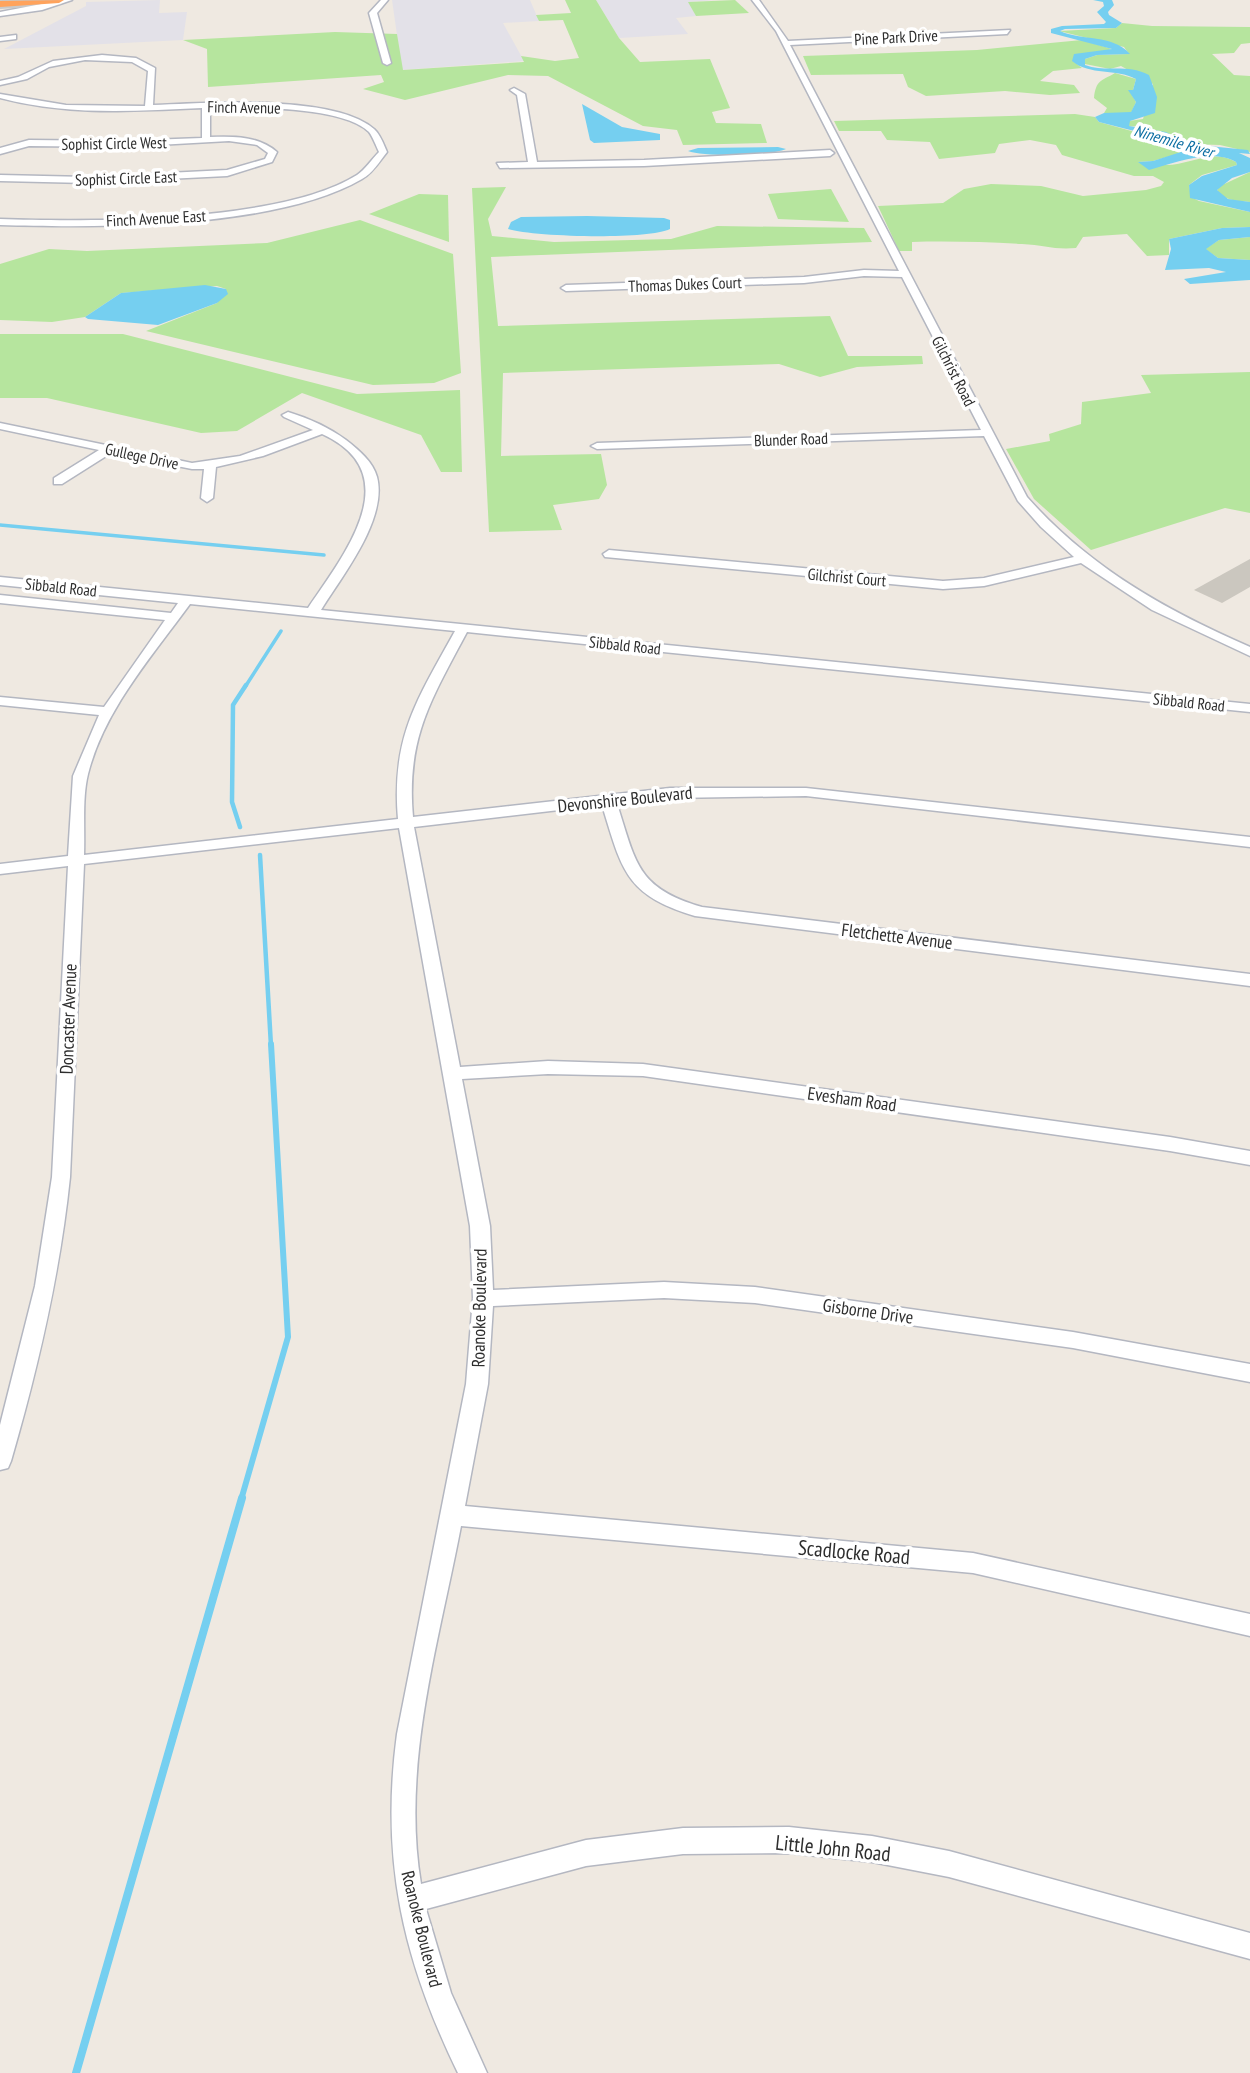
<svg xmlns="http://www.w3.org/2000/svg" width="1250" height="2073" font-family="'PT Sans Narrow',sans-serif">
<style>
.industrial{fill:#e3e1e8}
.green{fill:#b6e59e}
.water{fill:#75cff0}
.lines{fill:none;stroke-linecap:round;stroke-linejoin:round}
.stream-far3{stroke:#75cff0;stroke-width:3.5}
.stream-far2{stroke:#75cff0;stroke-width:4.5}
.stream-far1{stroke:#75cff0;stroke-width:6}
.stream{stroke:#75cff0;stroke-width:8}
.building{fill:#cbc7bf}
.minor-casing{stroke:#b4b7c1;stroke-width:3}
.highway-casing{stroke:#c9c9c9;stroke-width:4}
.minor{fill:#fff;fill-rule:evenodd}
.highway{fill:#ffa35c;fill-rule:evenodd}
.labels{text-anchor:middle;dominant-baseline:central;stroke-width:7;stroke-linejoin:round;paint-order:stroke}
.far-street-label{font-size:16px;fill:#2e2e2e;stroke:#fff}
.far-water-label{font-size:16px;font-style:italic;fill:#0d6fa3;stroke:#fff}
.street-label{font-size:18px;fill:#2e2e2e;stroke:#fff}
.near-street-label{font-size:21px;fill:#2e2e2e;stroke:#fff}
</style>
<rect width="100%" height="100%" fill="#efe9e1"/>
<g class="industrial">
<path d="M160 0 159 13 187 12 183 40 4 49 86 6V2Z"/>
<path d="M392 0H530L539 21 503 23 524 61 402 70Z"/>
<path d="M596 0H714L689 2 696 16 676 18 688 34 619 38Z"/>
</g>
<g class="green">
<path d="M565 0H596L619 38 640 62 710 59 730 108 712 112 716 123 761 124 767 143 683 145 677 130 643 126 548 76 508 75 405 100 363 89 384 82 381 75 208 87 207 49 183 40 335 32 397 34 403 70 524 62 521 56 555 61 579 58 563 20 539 21 536 15 571 13Z"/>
<path d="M735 0 749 13 696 16 688 2Z"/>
<path d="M1122 23 1152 26 1250 27V43L1241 44 1234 53 1212 54 1234 75 1250 76V152L1220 145 1189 144 1181 138 1146 127 1128 126 1129 121 1143 119 1153 84 1121 66 1110 69 1085 64V59L1097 55 1129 54 1124 47 1059 31 1116 28Z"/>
<path d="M1082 40 1112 49 1073 61 1082 68 1053 71 1040 81 1074 85 1080 93 1050 95 1005 91 926 96 908 87 903 74 811 75 803 56 977 50Z"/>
<path d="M1115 73 1136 79 1133 90H1129L1136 102 1131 113H1104L1107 108 1094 98C1096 80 1101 81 1115 73Z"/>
<path d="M1075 114 1095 117 1099 122 1146 135 1188 151 1153 161 1138 162C1147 163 1157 165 1166 165 1190 165 1213 148 1236 162L1237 165 1202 175 1189 185 1191 197 1199 201 1250 212V227L1222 228 1169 239V255L1147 256 1127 234 1083 237 1076 248C1054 250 1044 245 1022 244 985 242 949 241 912 242V251H899L878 206 943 203 964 189 991 184 1041 186 1083 196 1146 190 1161 186 1164 182 1153 176H1134L1062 155 1056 145 1030 140 999 144 995 153 939 159 930 142 887 140 881 131H839L834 121Z"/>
<path d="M1250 172V202C1238 201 1224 201 1217 190L1220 186Z"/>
<path d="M506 187 488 219 492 236 554 242 671 239 717 226 864 228 872 242 491 257 498 326 830 316 848 356H922L923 364 857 367 820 377 779 364 503 373 501 456 601 454 607 485 599 499 553 505 562 530 489 532 472 188Z"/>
<path d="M831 189 849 222 778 219 768 194Z"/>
<path d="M419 194 448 195 449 242 369 214Z"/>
<path d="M360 220 453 254 461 373 434 383 373 385 146 331 217 303 226 289 217 286 121 293 85 317 52 322 0 320V264L49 249 87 251 267 243Z"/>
<path d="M1250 237V260L1218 258 1205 249 1219 240Z"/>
<path d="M0 334H123L357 394 460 390 462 472H441L421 435 302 393 237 431 201 433 47 398H0Z"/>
<path d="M1250 372V513L1225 508 1091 550 1034 499 1006 449 1050 441 1049 434 1081 424 1082 402 1151 393 1141 375Z"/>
</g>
<g class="water">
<path d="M1093 0H1112L1114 5 1108 12 1109 15 1122 23 1116 28 1065 29 1060 31C1081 41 1113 34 1130 54L1097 55 1085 59V65C1107 73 1126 63 1149 75L1157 97 1155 113 1130 121 1129 126 1166 132 1189 144 1248 150 1250 154 1239 153 1250 158V172L1232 178 1217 190 1228 199 1250 202V212L1190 198 1189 185 1202 176 1237 165 1236 162C1212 148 1174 163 1149 170L1138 162 1153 161 1187 150 1146 134 1099 122 1095 117 1104 113 1131 112 1136 102 1128 90H1133L1136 79C1116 68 1090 76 1072 61L1074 54 1112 49 1051 33V29L1062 26 1104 24 1106 22 1097 12 1104 6 1103 2Z"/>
<path d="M582 104 622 127 660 134V140L594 143 590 140Z"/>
<path d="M778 147 786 149C770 156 704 157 688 151L698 148Z"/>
<path d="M587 216 664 218 670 220V229C647 240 534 237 508 229L511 222 521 217Z"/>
<path d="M1250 227V237L1219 240 1206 249 1218 258 1250 260V280L1190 284 1184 279 1226 272 1209 268 1165 270 1171 249 1169 239 1222 228Z"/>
<path d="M205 285 226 289 228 294 217 303 158 325 88 319 85 317 121 293Z"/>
</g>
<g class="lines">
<g class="stream-far3">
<path d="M0 525 324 555"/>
<path d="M245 687 281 631"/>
</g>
<g class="stream-far2">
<path d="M240 827 232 802 233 705 246 685"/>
<path d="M260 855 271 1046"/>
</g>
<path class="stream-far1" d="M241 1500 288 1337 271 1044"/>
<path class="stream" d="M76 2073 242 1498"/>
</g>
<path class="building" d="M1250 559V587L1222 603 1194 590Z"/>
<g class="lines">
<g class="minor-casing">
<g id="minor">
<path d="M62 0H72L42 10 0 16V12Z"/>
<path d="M381 0H388L377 13 391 63 387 65 383 63 369 13Z"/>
<path d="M752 0H759L788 41 1010 30 1007 34 790 45 1027 497C1089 567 1165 610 1250 647V656L1152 610 1081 563 984 586 943 589 605 557 603 554 609 550 943 581 984 578 1074 557 1041 527 1018 501 984 436 597 449 591 446 597 443 981 430 902 277 864 276 804 283 566 291 561 288 566 285 804 277 864 270 899 271 776 31Z"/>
<path d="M16 35V39L0 41V37Z"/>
<path d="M102 55 136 58 155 68 153 105C205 103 335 94 374 129 380 134 384 145 387 152 380 161 372 174 362 179 276 229 99 228 0 225V219C91 222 280 223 357 175 365 170 372 159 379 152 376 146 373 137 369 132 343 106 246 107 210 108V137C234 136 259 136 277 152L272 162 227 176 87 183 0 181V175L87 177 227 170 265 159 268 153 257 145 229 141 122 147 29 146 0 154V148L29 140 122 141 202 138V108C134 111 67 116 0 98V94L66 105 145 106 148 71 132 62 85 60 49 67 27 79 0 85V81L18 77 53 61Z"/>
<path d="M514 88 525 94 537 162 644 160 830 150 834 153 830 156 644 166 500 168 497 163 528 162 517 95 510 90Z"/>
<path d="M288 412C308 418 330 428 346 440 359 450 373 462 377 477 388 519 342 576 321 610L1250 704V712L467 632C431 700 406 738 413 817L670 788H806L1250 837V847L806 796 670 798 617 804C636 862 636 888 702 907L1250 974V986L695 916C625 895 622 870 602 805L414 827 460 1067 548 1061 643 1064 1170 1137 1250 1151V1165L1170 1151 643 1076 548 1074 462 1079 490 1226 493 1290 664 1282 755 1287 1073 1332 1250 1364V1382L1073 1348 755 1303 664 1298 493 1306 488 1384 465 1506 973 1553 1250 1614V1636L973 1573 461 1526C439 1642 401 1765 421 1884L586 1840 683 1828 789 1827 872 1836 949 1851 1250 1933V1959L949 1877 872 1862 789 1853 683 1854 586 1866 426 1909 451 1993 487 2073H458C403 1960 380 1860 397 1734L466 1384 473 1298 470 1226 399 828 84 864 70 1177C60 1274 38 1368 11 1461L8 1468 0 1470V1425L35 1286 52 1177 68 866 0 874V864L68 856 73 776 99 715 0 705V697L104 707 165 620 0 603V595L171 613 178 603 0 585V577L308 608C343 556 410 474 322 434L263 456 216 467 213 498 207 502 201 498 204 469H192L111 453 62 484H54V478L99 450 0 429V423L192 463 240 456 313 430 284 417 282 415ZM190 604 455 631C417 700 391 737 398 819L84 855C85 829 82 798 88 774 104 710 153 655 190 604Z"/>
</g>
</g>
<g class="highway-casing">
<path id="highway" d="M64 0 59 3 0 7V1Z"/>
</g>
<use href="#minor" class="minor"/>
<use href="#highway" class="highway"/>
</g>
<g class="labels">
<g class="far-street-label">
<text transform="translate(896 37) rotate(-3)">Pine Park Drive</text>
<text transform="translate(244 107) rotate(1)">Finch Avenue</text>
<text transform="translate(114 143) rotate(-1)">Sophist Circle West</text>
<text transform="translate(126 178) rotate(-2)">Sophist Circle East</text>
<text transform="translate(156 218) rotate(-3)">Finch Avenue East</text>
<text transform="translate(685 284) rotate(-2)">Thomas Dukes Court</text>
<text transform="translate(954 371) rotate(63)">Gilchrist Road</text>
<text transform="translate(791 439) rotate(-2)">Blunder Road</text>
<text transform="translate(142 456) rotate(12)">Gullege Drive</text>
<text transform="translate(847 577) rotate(5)">Gilchrist Court</text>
<text transform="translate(61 587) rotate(6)">Sibbald Road</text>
<text transform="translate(625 645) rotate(6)">Sibbald Road</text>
<text transform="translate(1189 702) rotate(6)">Sibbald Road</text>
</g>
<g class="far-water-label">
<text transform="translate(1174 141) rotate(16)">Ninemile River</text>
</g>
<g class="street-label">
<text transform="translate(625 799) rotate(-6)">Devonshire Boulevard</text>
<text transform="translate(897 936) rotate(7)">Fletchette Avenue</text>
<text transform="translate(68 1019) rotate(-88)">Doncaster Avenue</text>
<text transform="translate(852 1099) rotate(8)">Evesham Road</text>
<text transform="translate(479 1308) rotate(-89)">Roanoke Boulevard</text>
<text transform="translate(868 1311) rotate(8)">Gisborne Drive</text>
<text transform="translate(422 1929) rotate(76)">Roanoke Boulevard</text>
</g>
<g class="near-street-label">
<text transform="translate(854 1552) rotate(5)">Scadlocke Road</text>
<text transform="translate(833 1848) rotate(6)">Little John Road</text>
</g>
</g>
</svg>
